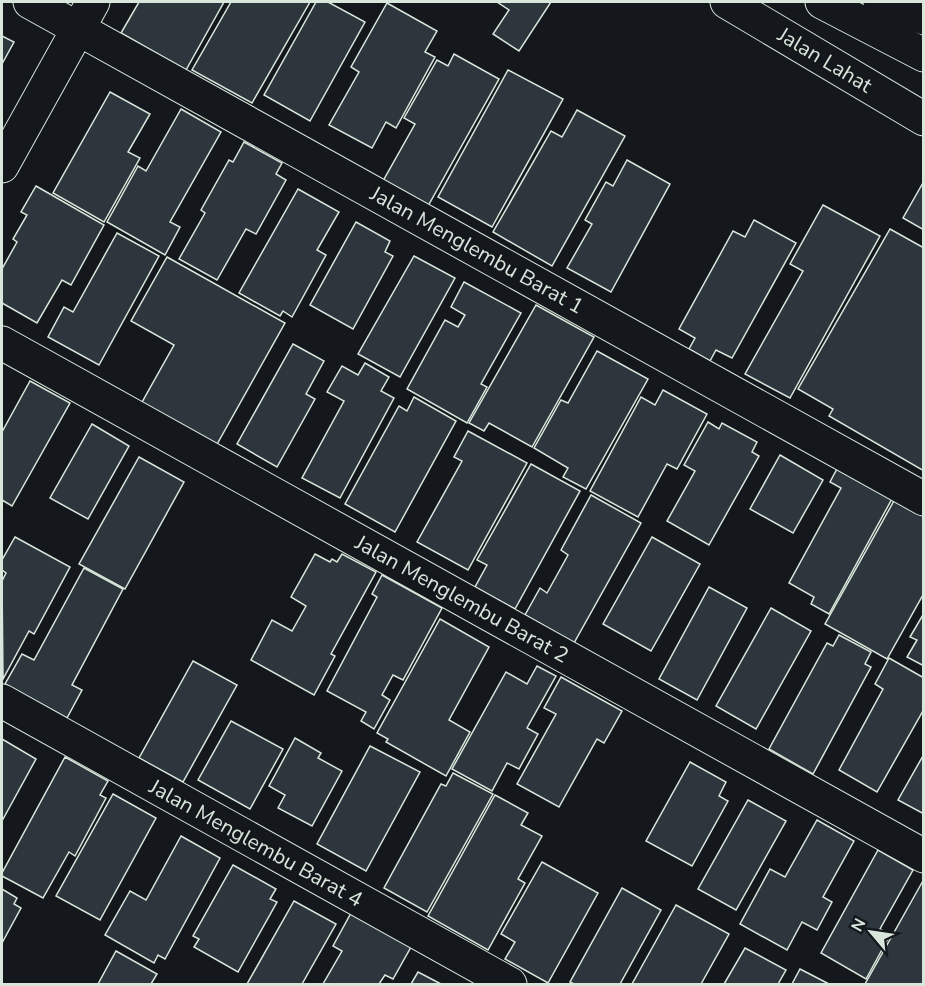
<svg xmlns="http://www.w3.org/2000/svg" width="925" height="986" font-family="'Nunito Sans',sans-serif">
<style>
.building{fill:#2c363c;stroke:#d8e6dc;stroke-width:1.5}
.lines{fill:none;stroke-linecap:round;stroke-linejoin:round}
.minor-casing{stroke:#d8e6dc;stroke-width:35}
.major-casing{stroke:#d8e6dc;stroke-width:35}
.minor{stroke:#14181c;stroke-width:33}
.major{stroke:#14181c;stroke-width:33}
.labels{text-anchor:middle;dominant-baseline:central;stroke-width:4.5;stroke-linejoin:round;paint-order:stroke}
.street-label{font-size:21px;fill:#d8e6dc;stroke:#14181c}
</style>
<rect width="100%" height="100%" fill="#14181c"/>
<g class="building">
<path d="M139 2H224L186 70 121 33Z"/>
<path d="M231 2H310L252 103 192 70Z"/>
<path d="M316 2H328L365 22 310 121 264 95Z"/>
<path d="M497 2H551L519 51 493 34 509 10Z"/>
<path d="M387 3 437 31 425 52 435 57 396 128 386 122 372 148 329 125 359 72 351 67Z"/>
<path d="M2 36 14 42 2 64Z"/>
<path d="M454 54 499 79 428 206 383 181 415 124 404 118 437 60 448 66Z"/>
<path d="M508 70 563 99 492 227 438 197Z"/>
<path d="M110 92 150 114 128 152 140 158 104 222 53 193Z"/>
<path d="M181 109 221 132 170 222 180 227 165 255 107 222 138 166 146 171Z"/>
<path d="M577 110 625 136 552 266 493 232 551 131 562 137Z"/>
<path d="M244 142 282 163 276 174 286 180 256 234 246 229 217 280 179 259 205 213 201 210 229 160 233 162Z"/>
<path d="M627 160 670 184 611 292 567 268 592 224 585 220 606 182 613 186Z"/>
<path d="M924 181V230L903 218Z"/>
<path d="M36 186 104 225 71 285 62 280 37 323 2 303V269L17 242 13 239 27 215 21 212Z"/>
<path d="M298 189 339 212 317 250 326 255 292 317 283 311 280 316 239 293Z"/>
<path d="M823 205 880 236 790 398 745 374 803 271 790 264Z"/>
<path d="M754 220 796 243 732 358 716 350 710 361 689 349 695 338 679 329 733 231 745 237Z"/>
<path d="M356 222 390 241 385 252 393 256 353 329 310 305Z"/>
<path d="M890 229 924 248V471L829 416 833 409 798 389Z"/>
<path d="M117 233 159 256 99 365 48 337 64 307 73 312Z"/>
<path d="M414 256 455 278 400 377 358 354Z"/>
<path d="M167 257 285 323 216 446 141 404 174 345 131 321Z"/>
<path d="M464 282 521 313 481 384 487 387 467 423 407 389 445 320 458 327 465 315 451 307Z"/>
<path d="M536 305 594 337 532 447 489 423 484 431 469 423Z"/>
<path d="M293 344 324 361 306 394 315 399 277 467 237 444Z"/>
<path d="M597 351 648 379 586 489 563 477 568 468 534 448 561 400 568 403Z"/>
<path d="M365 363 389 377 381 391 394 398 340 498 302 478 344 401 327 392 342 366 358 375Z"/>
<path d="M30 381 70 403 12 506 2 500V432Z"/>
<path d="M663 390 707 414 677 469 667 464 638 517 590 491 641 397 655 405Z"/>
<path d="M414 397 456 421 395 532 345 504 399 406 407 411Z"/>
<path d="M708 422 719 429 722 423 757 442 752 452 759 456 709 545 667 521 695 471 684 465Z"/>
<path d="M92 424 129 446 88 519 50 498Z"/>
<path d="M468 431 527 463 468 570 417 542 462 461 454 457Z"/>
<path d="M780 455 823 480 793 533 750 509Z"/>
<path d="M139 457 184 482 125 589 79 564Z"/>
<path d="M531 464 580 491 515 609 475 587 487 565 477 560Z"/>
<path d="M838 467 893 497 829 614 811 604 814 597 789 583 841 488 830 482Z"/>
<path d="M591 495 641 523 574 643 525 615 540 588 547 593 568 555 561 550Z"/>
<path d="M895 499 924 515V593L887 659 825 624Z"/>
<path d="M15 537 70 567 34 634 29 631 3 679 2 581 6 573 2 570V560Z"/>
<path d="M652 537 700 564 651 651 603 624Z"/>
<path d="M315 554 330 562 332 559 337 562 342 554 376 572 331 654 335 656 314 695 251 660 272 620 292 631 306 606 291 597Z"/>
<path d="M84 568 123 589 72 685 82 690 67 718 5 684 22 654 34 660Z"/>
<path d="M382 575 442 608 403 680 393 675 382 695 390 700 374 729 361 721 366 712 327 691 377 597 372 594Z"/>
<path d="M709 587 747 608 697 700 659 679Z"/>
<path d="M771 608 811 631 756 729 716 706Z"/>
<path d="M924 613V666L907 657 917 640 910 637Z"/>
<path d="M440 619 489 647 449 720 470 732 446 776 386 742 388 739 377 733Z"/>
<path d="M839 635 871 652 865 664 871 667 813 774 769 749 827 643 833 646Z"/>
<path d="M889 658 924 678V709L877 792 839 770 883 689 875 684Z"/>
<path d="M193 661 237 685 183 782 139 758Z"/>
<path d="M537 666 556 676 527 728 538 734 519 769 507 763 492 791 452 769 506 672 527 684Z"/>
<path d="M561 677 622 711 604 743 597 739 559 807 517 784 556 714 544 708Z"/>
<path d="M231 721 283 749 250 809 198 780Z"/>
<path d="M295 738 321 753 318 758 342 771 312 826 278 808 285 795 269 786Z"/>
<path d="M2 739 36 759 2 821Z"/>
<path d="M370 746 420 772 366 871 317 844Z"/>
<path d="M924 754V814L898 800Z"/>
<path d="M65 757 108 781 100 795 106 798 75 856 69 852 43 898 2 876V873Z"/>
<path d="M690 762 726 782 719 796 728 801 692 866 646 841Z"/>
<path d="M453 773 493 794 427 912 384 888 441 784 446 786Z"/>
<path d="M113 794 156 818 100 920 56 896Z"/>
<path d="M495 795 528 813 521 825 542 836 518 879 525 883 488 950 428 916Z"/>
<path d="M748 800 786 821 736 910 698 889Z"/>
<path d="M817 820 854 841 823 897 832 902 817 930 802 922 787 950 740 924 770 869 785 877Z"/>
<path d="M181 836 220 858 165 959 158 955 154 963 105 935 130 891 146 900Z"/>
<path d="M878 850 913 870 880 929 890 935 866 979 821 953Z"/>
<path d="M542 862 598 893 548 983 505 959 515 942 501 934Z"/>
<path d="M233 865 276 889 270 899 277 902 238 972 194 947 199 939 193 936Z"/>
<path d="M924 879V984H865Z"/>
<path d="M622 888 661 910 620 984H574L570 982Z"/>
<path d="M2 889 17 898 14 904 21 908 2 943Z"/>
<path d="M294 901 336 924 302 984H247Z"/>
<path d="M676 905 729 934 701 984H632Z"/>
<path d="M351 913 411 947 393 979 385 975 379 984H323L342 951 333 946Z"/>
<path d="M745 948 786 970 778 984H724Z"/>
<path d="M116 951 157 974 151 984H98Z"/>
<path d="M800 969 829 984H792Z"/>
<path d="M418 972 441 984H411Z"/>
</g>
<g class="lines">
<g class="minor-casing">
<g id="minor">
<path d="M30 2 924 499"/>
<path d="M2 166 93 2"/>
<path d="M2 343 924 856"/>
<path d="M2 701 510 984"/>
</g>
</g>
<g class="major-casing">
<g id="major">
<path d="M727 2 924 119"/>
<path d="M822 2 924 55"/>
<path d="M880 2 924 18"/>
</g>
</g>
<use href="#minor" class="minor"/>
<use href="#major" class="major"/>
</g>
<g class="labels">
<g class="street-label">
<text transform="translate(825 60) rotate(31)">Jalan Lahat</text>
<text transform="translate(477 250) rotate(29)">Jalan Menglembu Barat 1</text>
<text transform="translate(462 599) rotate(29)">Jalan Menglembu Barat 2</text>
<text transform="translate(256 843) rotate(29)">Jalan Menglembu Barat 4</text>
</g>
</g>
<rect width="925" height="986" fill="none" stroke="#d8e6dc" stroke-width="6"/>
<g transform="translate(871 932) rotate(299)" stroke="#14181c" stroke-width="4.5" paint-order="stroke">
<path d="M0-4.5L10 22L0 15L-10 22Z" fill="#d8e6dc"/>
<text y="-9" font-size="16" font-weight="bold" text-anchor="middle" fill="#d8e6dc">N</text>
</g>
</svg>
